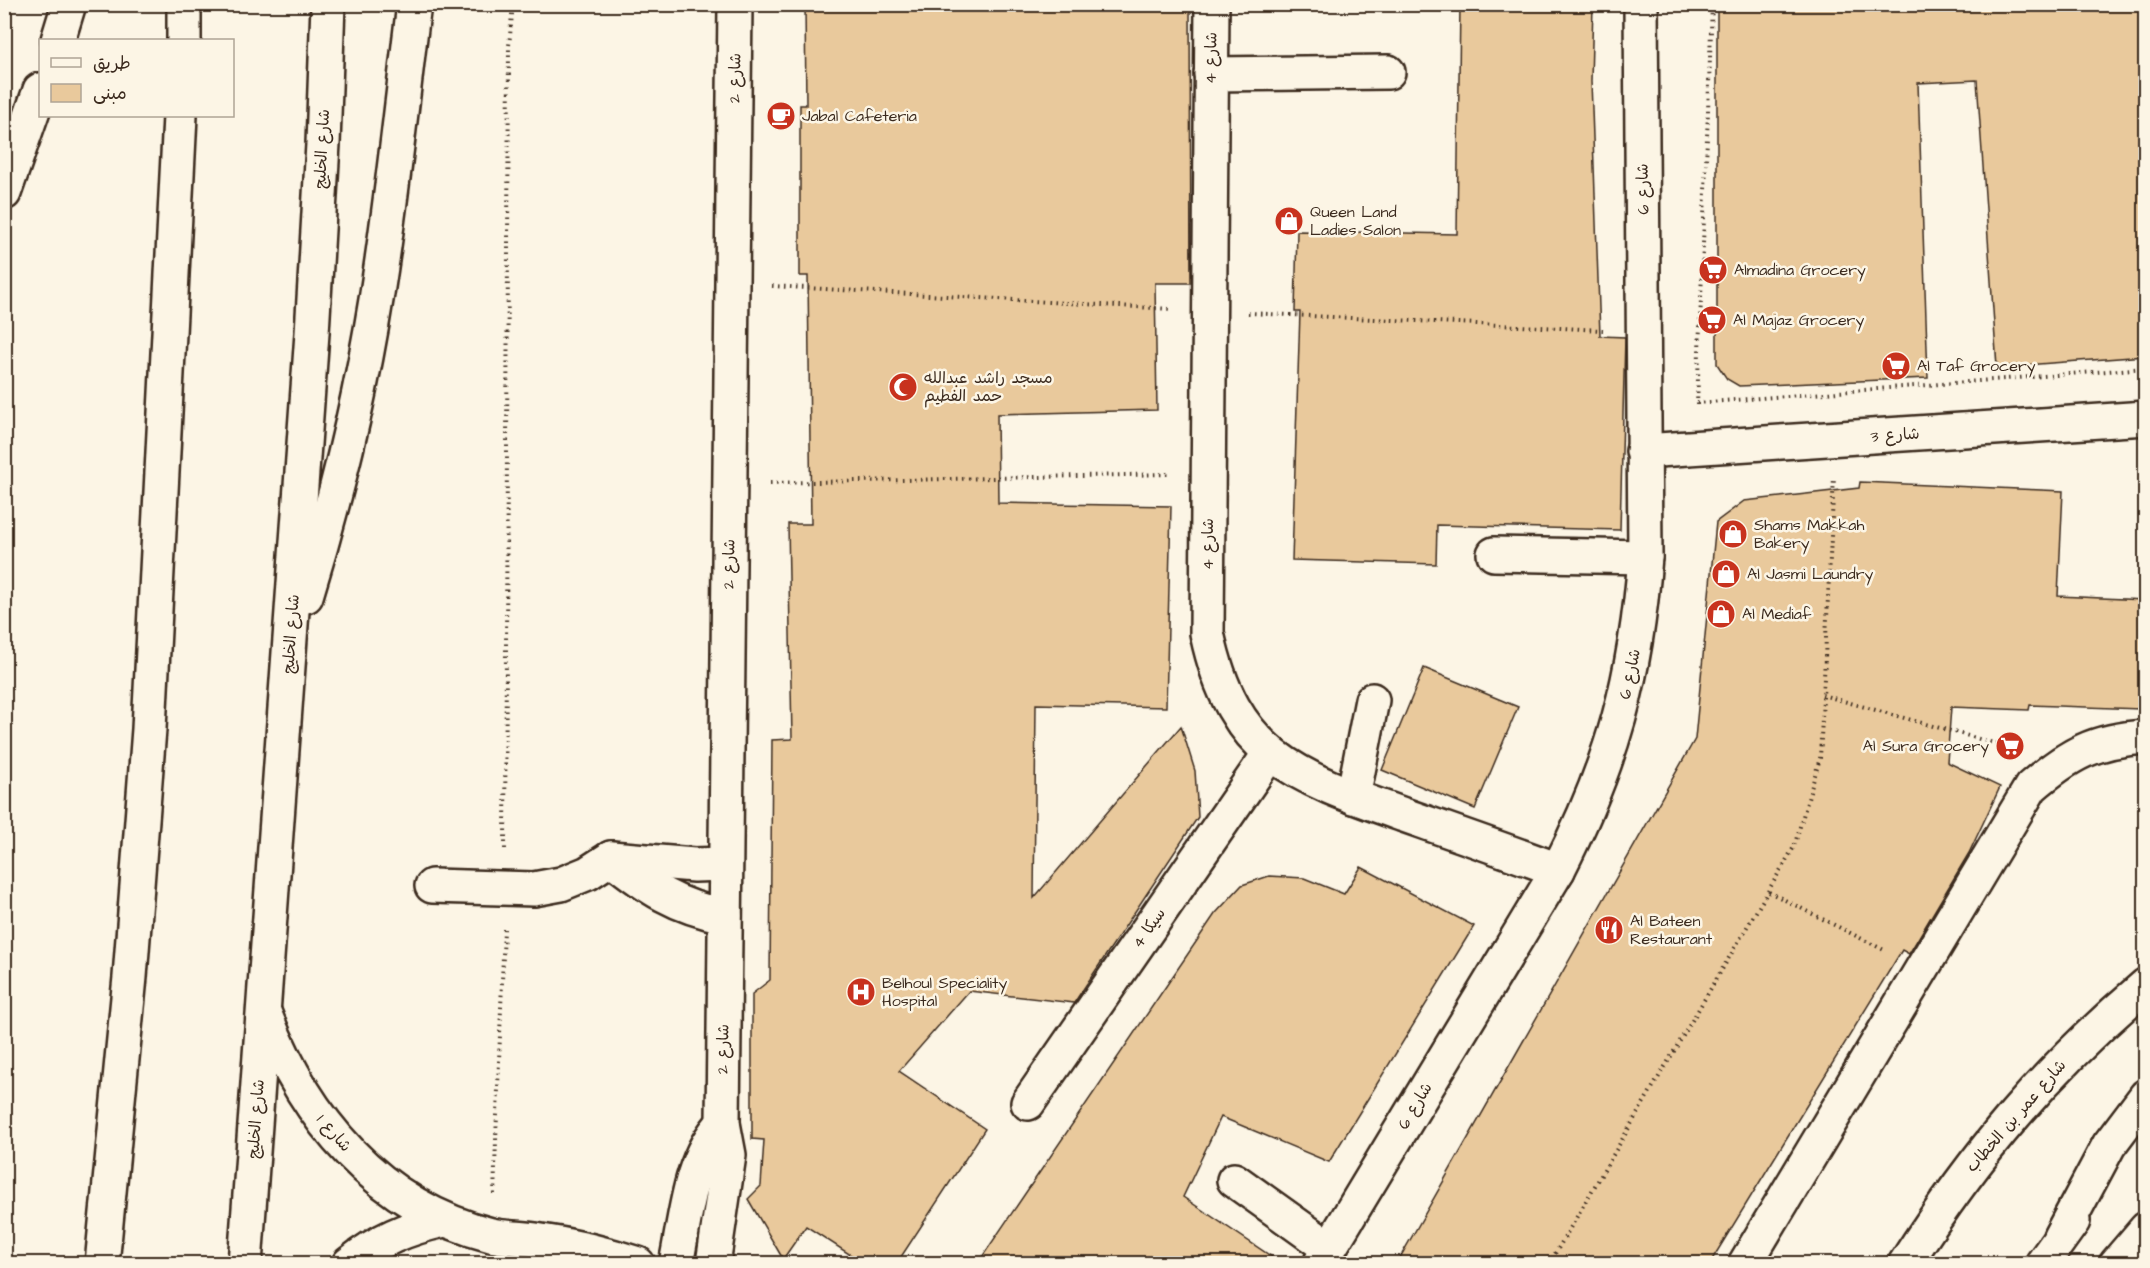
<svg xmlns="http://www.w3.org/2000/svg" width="2150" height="1268" font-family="'Architects Daughter','Playpen Sans Arabic',sans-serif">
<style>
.building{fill:#e9c99c;stroke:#3b2a1e;stroke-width:1.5}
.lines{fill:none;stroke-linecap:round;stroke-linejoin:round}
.minor-casing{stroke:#3b2a1e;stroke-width:38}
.major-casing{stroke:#3b2a1e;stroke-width:38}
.highway-casing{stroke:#3b2a1e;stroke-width:38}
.path{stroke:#3b2a1e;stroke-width:4;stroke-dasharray:1.5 4.5;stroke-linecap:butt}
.minor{stroke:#fcf5e5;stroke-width:33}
.major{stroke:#fcf5e5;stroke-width:33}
.highway{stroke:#fcf5e5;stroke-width:33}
.labels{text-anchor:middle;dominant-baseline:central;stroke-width:5;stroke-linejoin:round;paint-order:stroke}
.street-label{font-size:16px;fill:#3b2a1e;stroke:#fcf5e5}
.poi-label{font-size:16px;fill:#3b2a1e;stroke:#fcf5e5;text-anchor:start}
</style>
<rect width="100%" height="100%" fill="#fcf5e5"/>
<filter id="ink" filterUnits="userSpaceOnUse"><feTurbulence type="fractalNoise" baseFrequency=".0167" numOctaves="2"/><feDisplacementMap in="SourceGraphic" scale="12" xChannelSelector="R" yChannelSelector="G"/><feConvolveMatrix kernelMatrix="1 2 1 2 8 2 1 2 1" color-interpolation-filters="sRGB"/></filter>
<g filter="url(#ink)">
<g class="building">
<path d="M805 4H1190L1191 283H1155L1157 410 997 414 998 503 1171 506 1166 707 1036 704 1034 898 1181 726 1195 771 1198 817 1074 1003 969 991 899 1071 985 1129 897 1263H863L806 1226 783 1259 748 1199 761 1186 764 1140 752 1139V994L770 980 772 740 792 739 788 524H811L808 276H800V105H806Z"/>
<path d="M1460 4H1593L1591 81 1600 336 1625 337 1620 530 1437 525 1436 564 1292 560 1300 312H1295L1297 231 1457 234Z"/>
<path d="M1717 4H2145V356L1997 367 1977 80 1918 83 1928 378 1739 386 1727 379 1717 364Z"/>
<path d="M1860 482 2063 491 2058 596 2145 600 2141 709 2030 705 2029 710 1951 707 1947 762 2000 787 1969 853 1909 954 1902 950 1710 1263H1397L1695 739 1716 522 1744 501 1859 488Z"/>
<path d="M1424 668 1518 707 1475 809 1382 770Z"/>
<path d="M1361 867 1474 926 1329 1162 1221 1117 1183 1197 1281 1263H978L1215 914 1242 885 1269 876 1304 878 1344 894Z"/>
</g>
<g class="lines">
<g class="minor-casing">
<g id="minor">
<path d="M1212 4 1207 633C1233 756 1296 777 1404 815 1455 833 1507 851 1558 870"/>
<path d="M1211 74 1388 72"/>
<path d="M1643 451 2146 418"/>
<path d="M1494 554 1645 557"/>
<path d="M1353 797 1372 700"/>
<path d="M611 858C649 888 676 907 725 916"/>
<path d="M432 886 534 889 561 884 588 873 611 858 694 865 725 864"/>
<path d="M264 1012C305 1118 377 1206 491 1235 505 1238 521 1238 536 1240 570 1245 605 1253 638 1264"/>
<path d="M1028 1103 1270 753"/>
<path d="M1234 1180 1329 1248"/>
<path d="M349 1264C378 1240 407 1228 444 1220"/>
<path d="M676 1264C686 1216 689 1159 723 1123"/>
<path d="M713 1264 729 1155 723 1123 735 4"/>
<path d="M1320 1264 1558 870C1613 762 1636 677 1645 557L1641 4"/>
<path d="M1745 1264 2031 787C2069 754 2095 740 2146 737"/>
<path d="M2116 1264 2146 1229"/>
</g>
</g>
<g class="major-casing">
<g id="major">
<path d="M184 40V4"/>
<path d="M306 596C339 489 365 379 381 267 394 180 403 92 414 4"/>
<path d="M2060 1237 2109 1145 2146 1096"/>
<path d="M102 1264 130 977 149 729 180 116"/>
<path d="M245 1264 312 333 323 144 328 4"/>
<path d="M1905 1264C1976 1153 2046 1070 2146 985"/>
<path d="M2042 1264 2073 1221"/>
</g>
</g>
<g class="highway-casing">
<g id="highway">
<path d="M58 40 69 4"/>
<path d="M4 193 40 90"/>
</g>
</g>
<g class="path">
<path d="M772 286 1171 309"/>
<path d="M1248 313 1603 330"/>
<path d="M1697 403 2146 368"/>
<path d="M1697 405 1712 4"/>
<path d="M770 483 1170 474"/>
<path d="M1822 695 2015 749"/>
<path d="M505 849 509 46 513 4"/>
<path d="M1769 892 1886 951"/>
<path d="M494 1194 504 929"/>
<path d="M1549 1264 1794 847 1820 758 1834 477"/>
</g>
<use href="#minor" class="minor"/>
<use href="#major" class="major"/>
<use href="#highway" class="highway"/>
</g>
</g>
<defs>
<g id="cafe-disc" transform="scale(1.5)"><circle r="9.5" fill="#c8321e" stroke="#fcf5e5"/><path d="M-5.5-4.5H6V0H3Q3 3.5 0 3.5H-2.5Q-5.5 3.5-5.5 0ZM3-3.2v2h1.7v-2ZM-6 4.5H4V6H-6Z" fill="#fff"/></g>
<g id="shop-disc" transform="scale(1.5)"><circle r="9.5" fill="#c8321e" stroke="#fcf5e5"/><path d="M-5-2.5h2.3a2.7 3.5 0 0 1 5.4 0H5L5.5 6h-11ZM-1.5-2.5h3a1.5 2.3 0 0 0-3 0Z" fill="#fff"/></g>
<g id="supermarket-disc" transform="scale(1.5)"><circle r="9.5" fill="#c8321e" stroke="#fcf5e5"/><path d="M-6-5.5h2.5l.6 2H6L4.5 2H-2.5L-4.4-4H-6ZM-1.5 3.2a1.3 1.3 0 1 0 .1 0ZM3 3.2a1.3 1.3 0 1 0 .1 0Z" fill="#fff"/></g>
<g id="mosque-disc" transform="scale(1.5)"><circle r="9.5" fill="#c8321e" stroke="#fcf5e5"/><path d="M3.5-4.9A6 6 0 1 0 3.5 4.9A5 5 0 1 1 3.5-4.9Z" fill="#fff"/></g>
<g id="restaurant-disc" transform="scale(1.5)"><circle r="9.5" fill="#c8321e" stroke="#fcf5e5"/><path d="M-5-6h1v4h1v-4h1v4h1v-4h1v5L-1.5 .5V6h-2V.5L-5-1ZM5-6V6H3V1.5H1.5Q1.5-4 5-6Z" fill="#fff"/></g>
<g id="hospital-disc" transform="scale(1.5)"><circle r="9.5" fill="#c8321e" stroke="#fcf5e5"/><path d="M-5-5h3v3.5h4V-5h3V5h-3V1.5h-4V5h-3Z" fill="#fff"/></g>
</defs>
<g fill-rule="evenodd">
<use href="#cafe-disc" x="781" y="116"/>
<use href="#shop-disc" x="1289" y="221"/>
<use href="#supermarket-disc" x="1713" y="270"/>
<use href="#supermarket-disc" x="1712" y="320"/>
<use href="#supermarket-disc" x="1896" y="366"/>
<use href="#mosque-disc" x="903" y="387"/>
<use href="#shop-disc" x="1733" y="534"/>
<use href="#shop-disc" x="1726" y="574"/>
<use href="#shop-disc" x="1721" y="614"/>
<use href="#supermarket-disc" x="2010" y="746"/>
<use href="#restaurant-disc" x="1609" y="930"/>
<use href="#hospital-disc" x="861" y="992"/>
</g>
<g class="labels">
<g class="street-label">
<text transform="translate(1211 58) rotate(-89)">شارع 4</text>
<text transform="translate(735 78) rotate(-89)">شارع 2</text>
<text transform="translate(322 149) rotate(-87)">شارع الخليج</text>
<text transform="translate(1643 189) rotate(-91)">شارع 6</text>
<text transform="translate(1895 435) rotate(-4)">شارع 3</text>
<text transform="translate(1208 544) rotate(-90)">شارع 4</text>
<text transform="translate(729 564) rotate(-89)">شارع 2</text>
<text transform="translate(291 634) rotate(-86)">شارع الخليج</text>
<text transform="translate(1630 674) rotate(-78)">شارع 6</text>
<text transform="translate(1149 928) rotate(-55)">4 سيكا</text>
<text transform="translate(723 1049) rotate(-89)">شارع 2</text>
<text transform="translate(1415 1106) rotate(-59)">شارع 6</text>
<text transform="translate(2016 1116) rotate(-49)">شارع عمر بن الخطاب</text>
<text transform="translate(256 1119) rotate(-86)">شارع الخليج</text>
<text transform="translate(334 1133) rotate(49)">شارع 1</text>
</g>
<g class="poi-label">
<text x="802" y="116">Jabal Cafeteria</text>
<text x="1310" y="212">Queen Land<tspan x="1310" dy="18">Ladies Salon</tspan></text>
<text x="1734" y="270">Almadina Grocery</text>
<text x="1733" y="320">Al Majaz Grocery</text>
<text x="1917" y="366">Al Taf Grocery</text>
<text x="924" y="378">مسجد راشد عبدالله<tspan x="924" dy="18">حمد الفطيم</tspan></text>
<text x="1754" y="525">Shams Makkah<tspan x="1754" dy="18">Bakery</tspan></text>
<text x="1747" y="574">Al Jasmi Laundry</text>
<text x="1742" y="614">Al Mediaf</text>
<text x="1989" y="746" text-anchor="end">Al Sura Grocery</text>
<text x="1630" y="921">Al Bateen<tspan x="1630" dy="18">Restaurant</tspan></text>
<text x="882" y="983">Belhoul Speciality<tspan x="882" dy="18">Hospital</tspan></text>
</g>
</g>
<rect width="2150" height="1268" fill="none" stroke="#fcf5e5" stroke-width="24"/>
<rect x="12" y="12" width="2126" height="1244" fill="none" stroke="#3b2a1e" stroke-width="2" filter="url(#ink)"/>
<rect x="39" y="39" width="195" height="78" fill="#fcf5e5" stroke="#afa495" stroke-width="1.5"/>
<rect x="51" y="58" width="30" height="9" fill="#fcf5e5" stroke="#afa495" stroke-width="1.5"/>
<text x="93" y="69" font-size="18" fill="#3b2a1e">طريق</text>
<rect x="51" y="84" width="30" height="18" fill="#e9c99c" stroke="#afa495" stroke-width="1.5"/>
<text x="93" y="99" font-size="18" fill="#3b2a1e">مبنى</text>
</svg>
